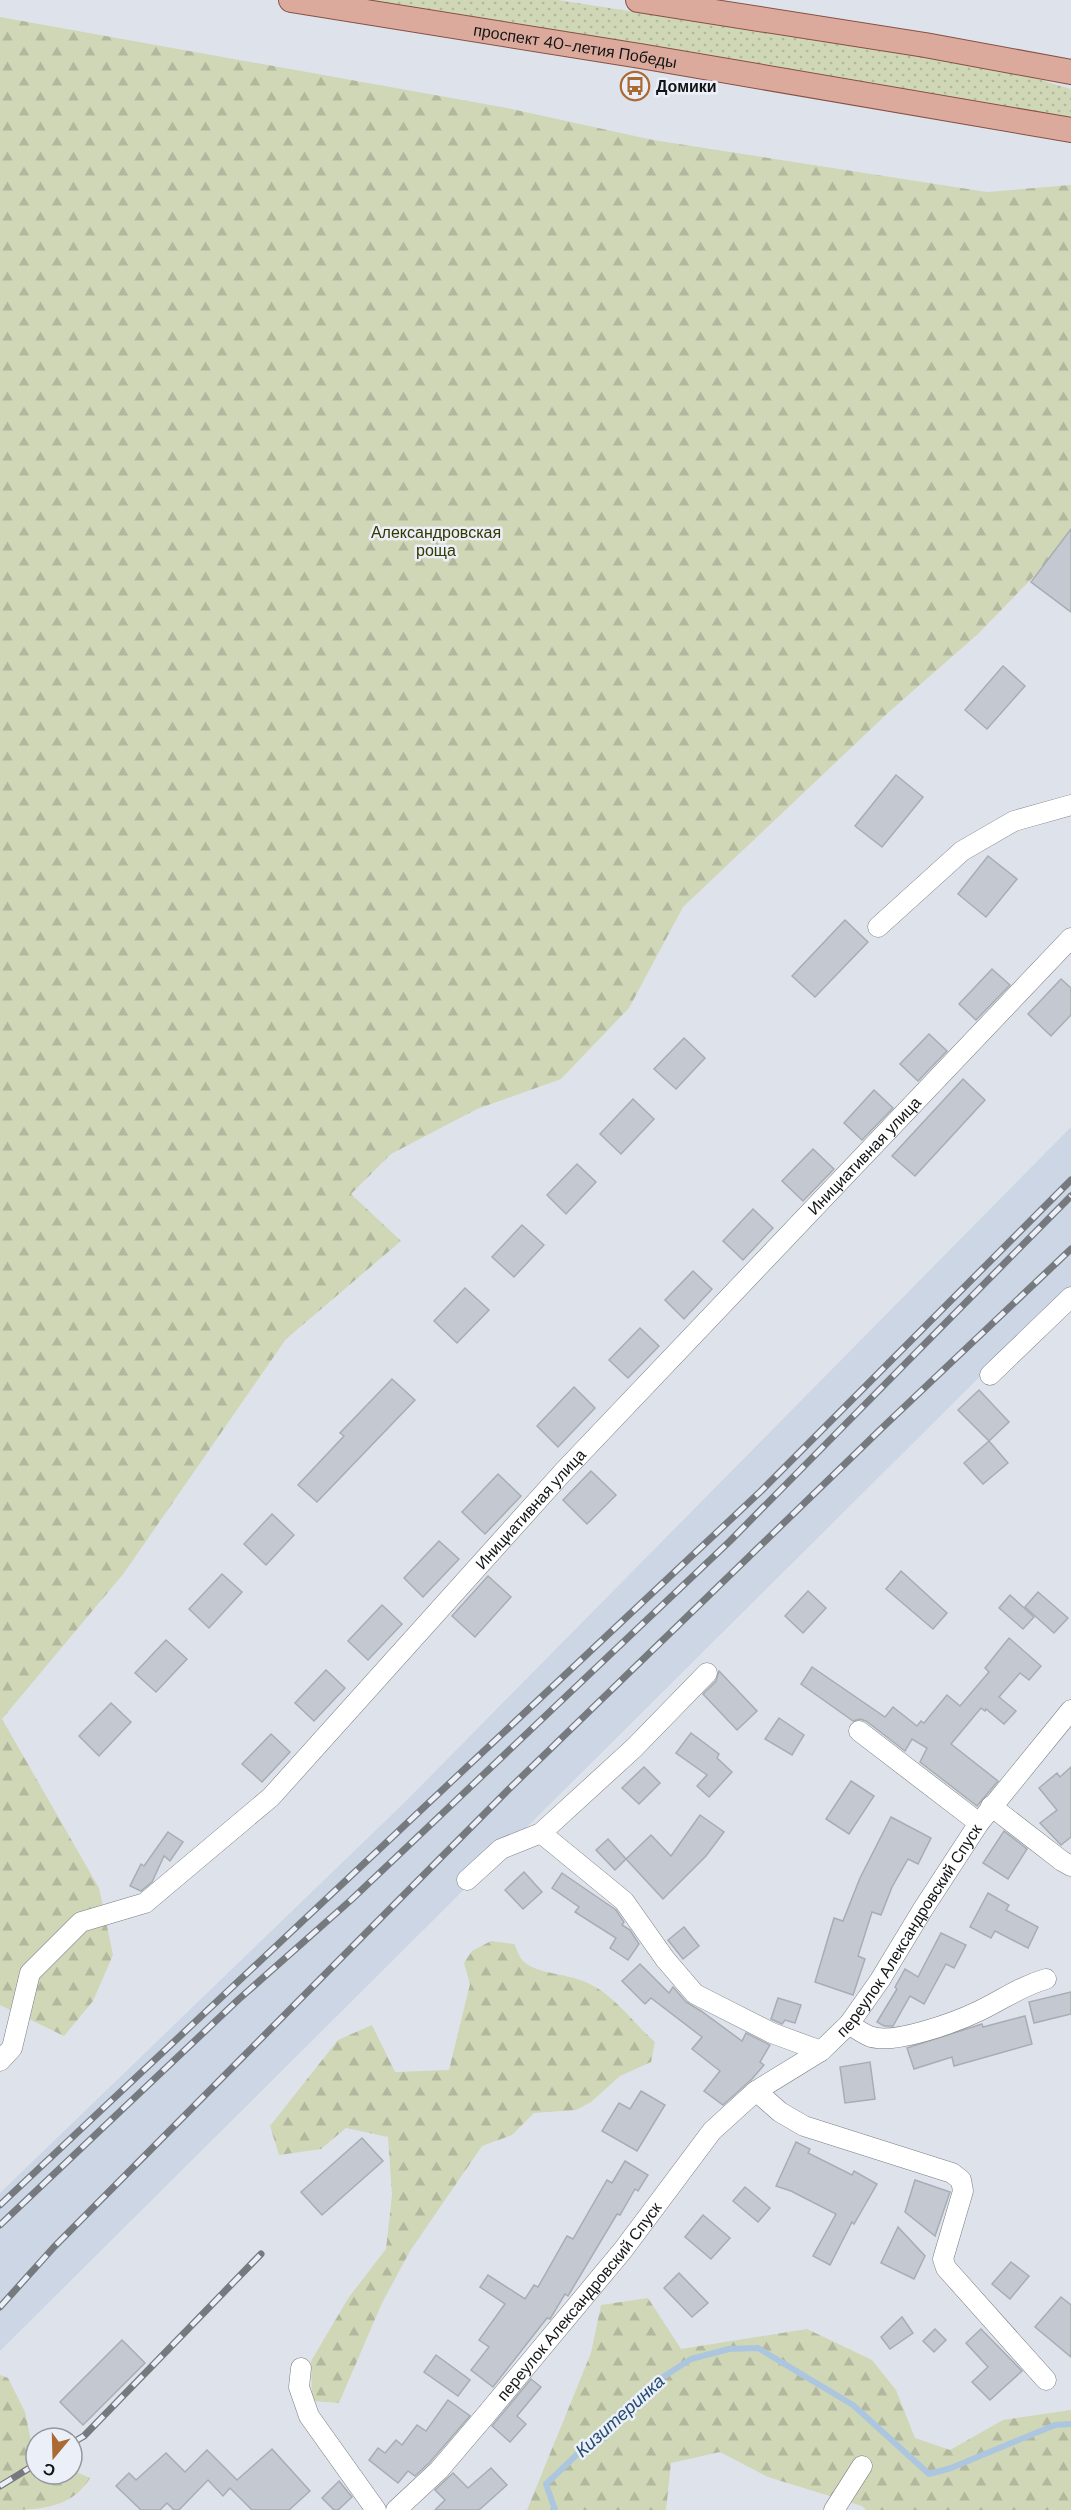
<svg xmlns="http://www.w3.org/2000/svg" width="1071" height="2510" font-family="'DM Sans',sans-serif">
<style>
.built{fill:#ccd6e4}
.grass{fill:url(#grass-dots)}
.forest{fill:url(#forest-firs)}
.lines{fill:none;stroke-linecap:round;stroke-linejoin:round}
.stream{stroke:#adc6e0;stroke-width:6}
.building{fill:#c4c9d1;stroke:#a8adb4;stroke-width:1.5}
.minor-casing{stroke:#787d84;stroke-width:21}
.major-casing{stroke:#865144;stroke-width:26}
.minor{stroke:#fff;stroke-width:20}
.major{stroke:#dcaa9d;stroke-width:24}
.rail-casing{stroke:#767a7f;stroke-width:7}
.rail{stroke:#ebf0f8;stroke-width:4.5;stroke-dasharray:14;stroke-linecap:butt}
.labels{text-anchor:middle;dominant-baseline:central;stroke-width:5;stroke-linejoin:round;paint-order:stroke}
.street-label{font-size:16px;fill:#121416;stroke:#ebf0f8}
.poi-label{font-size:16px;font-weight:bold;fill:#121416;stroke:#ebf0f8;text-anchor:start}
.park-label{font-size:16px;fill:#313800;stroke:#ebf0f8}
.water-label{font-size:18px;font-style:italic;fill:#254b70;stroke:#ebf0f8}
</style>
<defs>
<pattern id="grass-dots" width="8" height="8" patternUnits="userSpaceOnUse" patternTransform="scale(1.5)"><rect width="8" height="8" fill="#d0d7b7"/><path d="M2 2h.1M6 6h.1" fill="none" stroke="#b2b89d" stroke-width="1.8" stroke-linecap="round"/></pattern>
<pattern id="forest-firs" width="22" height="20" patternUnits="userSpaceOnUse" patternTransform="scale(1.5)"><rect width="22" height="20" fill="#d0d7b7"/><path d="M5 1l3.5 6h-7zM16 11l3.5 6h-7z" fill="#b2b89d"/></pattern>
</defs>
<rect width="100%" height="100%" fill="#dee3eb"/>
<path class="built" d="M1071 1127V1286L0 2351V2193L405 1802Z"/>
<path class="grass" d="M335 0H558L1008 70 1071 89V117Z"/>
<g class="forest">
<path d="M0 17 507 108 653 140 987 192 1071 185V538L978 634 890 711 683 907 629 1008 561 1079 477 1109 391 1154 351 1194 401 1241 286 1339 124 1573 2 1719 99 1888 113 1955 93 2001 64 2036 0 2005Z"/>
<path d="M491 1941 514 1944C517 1949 519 1957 523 1961 535 1973 565 1974 580 1980 611 1990 631 2021 655 2042L651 2062 620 2076 591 2102 576 2110 534 2113 512 2135 482 2146 410 2251 382 2303 339 2403 312 2401 311 2361 349 2297 386 2249 392 2195 388 2137 346 2128 321 2149 279 2155 270 2126 338 2040 372 2025 395 2072 449 2070 470 1984 464 1963 472 1951Z"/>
<path d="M648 2298 681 2349 807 2329 872 2360 896 2390 915 2438 950 2450 1003 2420 1071 2410V2510H866L862 2506 768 2477 720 2452 671 2463 666 2510H527L591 2353 601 2305Z"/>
<path d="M0 2375 8 2378 25 2412 31 2441 36 2450V2474H72V2470L90 2478C71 2510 36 2510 0 2510Z"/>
</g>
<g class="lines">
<path class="stream" d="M555 2510 546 2484 649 2386 691 2359 729 2349 758 2348 853 2405 929 2474 951 2468 1055 2425 1071 2424"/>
</g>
<g class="building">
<path d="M1071 529V612L1031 582Z"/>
<path d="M1003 666 1025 686 987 729 965 710Z"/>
<path d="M896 775 923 797 882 847 855 826Z"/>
<path d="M988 856 1017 879 986 917 958 894Z"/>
<path d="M845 920 868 942 815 997 792 976Z"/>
<path d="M992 969 1010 985 976 1020 959 1004Z"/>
<path d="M1061 979 1071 988V1015L1051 1036 1028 1014Z"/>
<path d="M929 1034 947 1051 918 1081 900 1064Z"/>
<path d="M684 1038 705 1058 676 1089 654 1069Z"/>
<path d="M963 1079 985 1100 915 1176 892 1156Z"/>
<path d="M874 1090 893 1108 862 1140 844 1123Z"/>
<path d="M633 1099 654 1119 621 1154 600 1134Z"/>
<path d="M813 1149 834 1169 803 1201 782 1181Z"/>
<path d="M577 1164 596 1182 566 1214 547 1195Z"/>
<path d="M753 1209 773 1228 743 1260 723 1241Z"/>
<path d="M522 1225 544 1245 514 1277 492 1257Z"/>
<path d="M693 1271 712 1289 684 1319 665 1300Z"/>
<path d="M465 1288 489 1310 457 1343 434 1321Z"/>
<path d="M640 1328 659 1346 628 1378 609 1360Z"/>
<path d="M392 1379 415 1400 317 1502 298 1485 344 1436 340 1433Z"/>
<path d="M574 1387 595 1408 558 1447 537 1426Z"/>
<path d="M979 1390 1009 1422 989 1441 958 1410Z"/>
<path d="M989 1441 1008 1463 983 1484 964 1463Z"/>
<path d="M591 1471 616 1495 587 1524 563 1500Z"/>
<path d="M498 1474 521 1496 485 1534 462 1512Z"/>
<path d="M272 1514 294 1535 266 1565 244 1544Z"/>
<path d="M439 1541 459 1559 423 1597 404 1578Z"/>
<path d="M901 1571 947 1613 933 1629 886 1589Z"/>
<path d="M222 1574 242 1592 209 1628 189 1609Z"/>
<path d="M488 1576 511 1597 475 1637 452 1616Z"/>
<path d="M808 1591 826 1608 803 1633 785 1616Z"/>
<path d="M1038 1592 1068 1618 1054 1633 1025 1607Z"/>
<path d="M1010 1595 1034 1617 1023 1629 999 1608Z"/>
<path d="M382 1605 402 1624 368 1660 348 1641Z"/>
<path d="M1009 1638 1041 1666 1029 1680 1020 1673 999 1697 1016 1711 1004 1724 986 1709 985 1711 981 1708 951 1744 998 1781 977 1806 920 1762 927 1748 912 1739 905 1751 866 1721 860 1719 853 1721 801 1684 812 1667 885 1717 893 1707 917 1726 921 1721 924 1723 947 1695 960 1706 989 1672 985 1668Z"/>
<path d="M166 1640 187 1659 156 1692 135 1673Z"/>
<path d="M326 1670 345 1688 314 1721 295 1703Z"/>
<path d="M719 1671 757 1711 737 1730 703 1694 716 1681Z"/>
<path d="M111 1703 131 1722 99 1756 79 1736Z"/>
<path d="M779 1718 804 1735 792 1755 765 1739Z"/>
<path d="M691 1733 719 1754 717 1758 732 1772 709 1797 697 1786 707 1775 676 1753Z"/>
<path d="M271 1734 290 1752 262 1782 242 1764Z"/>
<path d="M644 1767 660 1783 639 1804 622 1788Z"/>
<path d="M1071 1767V1837L1061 1845 1040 1823 1057 1810 1039 1788 1057 1773 1060 1777Z"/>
<path d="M851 1781 874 1796 849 1834 826 1819Z"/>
<path d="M700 1815 724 1832 706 1856 663 1899 626 1859 651 1835 671 1856Z"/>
<path d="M891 1817 931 1838 918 1864 908 1859 892 1887 881 1915 872 1912 858 1956 865 1959 853 1995 815 1982 834 1918 843 1921 860 1878Z"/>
<path d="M1004 1831 1027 1849 1008 1879 983 1863Z"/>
<path d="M168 1832 183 1842 170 1861 164 1856 152 1882 141 1891 130 1886 141 1864 144 1866Z"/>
<path d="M608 1839 626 1859 615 1870 596 1850Z"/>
<path d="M524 1872 542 1892 523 1909 505 1890Z"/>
<path d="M562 1873 616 1910 624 1922 622 1925 630 1930 639 1944 628 1960 610 1948 616 1938 575 1912 579 1907 552 1888Z"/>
<path d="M988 1893 1009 1905 1006 1910 1038 1927 1028 1948 995 1931 991 1938 970 1927Z"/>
<path d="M684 1927 699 1946 683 1959 668 1940Z"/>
<path d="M941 1933 966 1945 954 1968 946 1964 924 2004 910 1996 893 2026H884L877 2022 897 1989 895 1987 905 1969 918 1977Z"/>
<path d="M640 1964 669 1993 673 1987 686 2002 701 2011 742 2041 746 2033 770 2045 760 2062 764 2065 752 2079 723 2105 704 2091 720 2071 692 2049 702 2037 651 1998 645 2004 622 1981Z"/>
<path d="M1071 1992V2014L1034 2023 1029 2002Z"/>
<path d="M778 1998 801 2005 795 2023 785 2020 782 2024 771 2019Z"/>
<path d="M1025 2016 1032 2044 954 2066 952 2057 914 2069 907 2048 982 2024 983 2027Z"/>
<path d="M870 2062 875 2099 845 2103 840 2067Z"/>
<path d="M641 2091 665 2105 637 2151 602 2131 619 2103 630 2109Z"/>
<path d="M362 2138 383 2161 322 2215 301 2192Z"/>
<path d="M796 2142 810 2149 808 2153 852 2175 854 2171 877 2184 854 2224 852 2222 830 2265 813 2256 836 2214 791 2191 776 2186Z"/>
<path d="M625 2161 648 2175 638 2191 635 2189 620 2215 617 2214 568 2296 565 2294 550 2319 547 2318 493 2387 471 2370 489 2347 479 2340 505 2304 480 2287 488 2275 525 2299 534 2285 538 2287 567 2236 573 2239 607 2180 612 2183Z"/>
<path d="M915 2180 950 2192 935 2236 905 2212Z"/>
<path d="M745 2187 770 2208 758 2222 733 2201Z"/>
<path d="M703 2215 730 2238 711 2259 685 2237Z"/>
<path d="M898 2227 925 2256 914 2279 881 2263Z"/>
<path d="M1011 2262 1029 2276 1010 2299 992 2284Z"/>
<path d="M679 2273 708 2303 692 2317 664 2288Z"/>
<path d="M1061 2297 1071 2305V2357L1035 2327Z"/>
<path d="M902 2317 913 2333 890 2349 881 2337Z"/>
<path d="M935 2329 946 2340 934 2352 923 2341Z"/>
<path d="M981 2329 1022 2371 990 2400 972 2382 988 2367 966 2343Z"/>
<path d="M122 2340 145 2363 83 2425 60 2402Z"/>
<path d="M436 2355 470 2380 458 2396 424 2372Z"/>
<path d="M531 2379 541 2387 517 2416 526 2424 510 2442 492 2426Z"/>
<path d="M448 2400 470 2416 430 2462 415 2476 408 2471 398 2483 369 2460 378 2448 385 2453 396 2440 402 2445 417 2425 426 2431Z"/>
<path d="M272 2449 310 2491 289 2510H252L230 2488 223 2496 208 2480 179 2510H174L167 2503 160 2510H141L116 2486 129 2473 136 2480 166 2453 185 2472 207 2450 237 2480Z"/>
<path d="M491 2468 507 2485 479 2510H435L445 2500 435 2490 453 2473 468 2488Z"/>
<path d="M339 2481 352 2497 338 2510H334L322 2498Z"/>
</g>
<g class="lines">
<g class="minor-casing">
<g id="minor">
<path d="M878 927 962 851 1014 821 1071 805"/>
<path d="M990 1375 1071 1297"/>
<path d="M859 1731 979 1823"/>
<path d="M991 1806 1062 1861 1071 1866"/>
<path d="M541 1833 624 1901 665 1959 695 1994 772 2033 821 2051"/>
<path d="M467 1880 501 1849 541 1833 634 1748 707 1673"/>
<path d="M849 2024C855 2028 862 2033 869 2036 892 2046 956 2022 979 2011 1002 2000 1021 1986 1046 1979"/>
<path id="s1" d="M0 2061 12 2048 30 1973 81 1922 145 1903 271 1797 564 1471 1071 938"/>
<path d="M756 2091 780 2112 804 2126 952 2173 961 2180 963 2191 943 2259 946 2268 1046 2380"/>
<path d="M301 2368 299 2387 309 2416 376 2510"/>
<path id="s2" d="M396 2510 439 2470 485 2416 623 2250 712 2131 756 2091 821 2051 849 2024 880 1980 923 1909 979 1823 1071 1710"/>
<path d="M834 2510 862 2466"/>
</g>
</g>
<g class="major-casing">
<g id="major">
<path id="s3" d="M291 0 640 56 1071 130"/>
<path d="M638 0 925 45 1071 72"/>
</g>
</g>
<use href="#minor" class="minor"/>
<use href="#major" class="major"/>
<g class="rail-casing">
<g id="rail">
<path d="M0 2205 761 1491 1071 1180"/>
<path d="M0 2225 239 1999 351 1900 730 1541 1071 1196"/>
<path d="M0 2307 54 2247 509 1789 882 1428 1071 1249"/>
<path d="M72 2443 84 2436 261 2254"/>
<path d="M0 2486 36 2464"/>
</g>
</g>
<use href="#rail" class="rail"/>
</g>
<defs>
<g id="bus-ring" transform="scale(1.5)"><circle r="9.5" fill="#ebf0f8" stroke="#ab6a34" stroke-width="1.5"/><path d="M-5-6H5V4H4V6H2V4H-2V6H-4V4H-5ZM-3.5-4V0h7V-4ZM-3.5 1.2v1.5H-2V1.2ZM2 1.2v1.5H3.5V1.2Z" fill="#ab6a34"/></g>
</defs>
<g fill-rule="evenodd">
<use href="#bus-ring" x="635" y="86"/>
</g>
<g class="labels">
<g class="street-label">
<text stroke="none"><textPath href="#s3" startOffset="288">проспект 40-летия Победы</textPath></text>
<text stroke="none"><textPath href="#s1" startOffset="1272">Инициативная улица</textPath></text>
<text stroke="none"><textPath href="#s1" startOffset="786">Инициативная улица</textPath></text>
<text stroke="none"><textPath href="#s2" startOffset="780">переулок Александровский Спуск</textPath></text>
<text stroke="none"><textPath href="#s2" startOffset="278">переулок Александровский Спуск</textPath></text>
</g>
<g class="poi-label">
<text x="656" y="86">Домики</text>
</g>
<g class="park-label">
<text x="436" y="532">Александровская<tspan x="436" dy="18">роща</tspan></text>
</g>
<g class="water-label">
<text transform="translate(620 2416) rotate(-42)">Кизитеринка</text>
</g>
</g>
<g transform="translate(54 2456) rotate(199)"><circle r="28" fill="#ebf0f8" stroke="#94989e" stroke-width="1.5"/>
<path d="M0-4.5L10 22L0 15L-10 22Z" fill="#ab6a34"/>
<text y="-9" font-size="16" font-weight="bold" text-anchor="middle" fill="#121416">С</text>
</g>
</svg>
